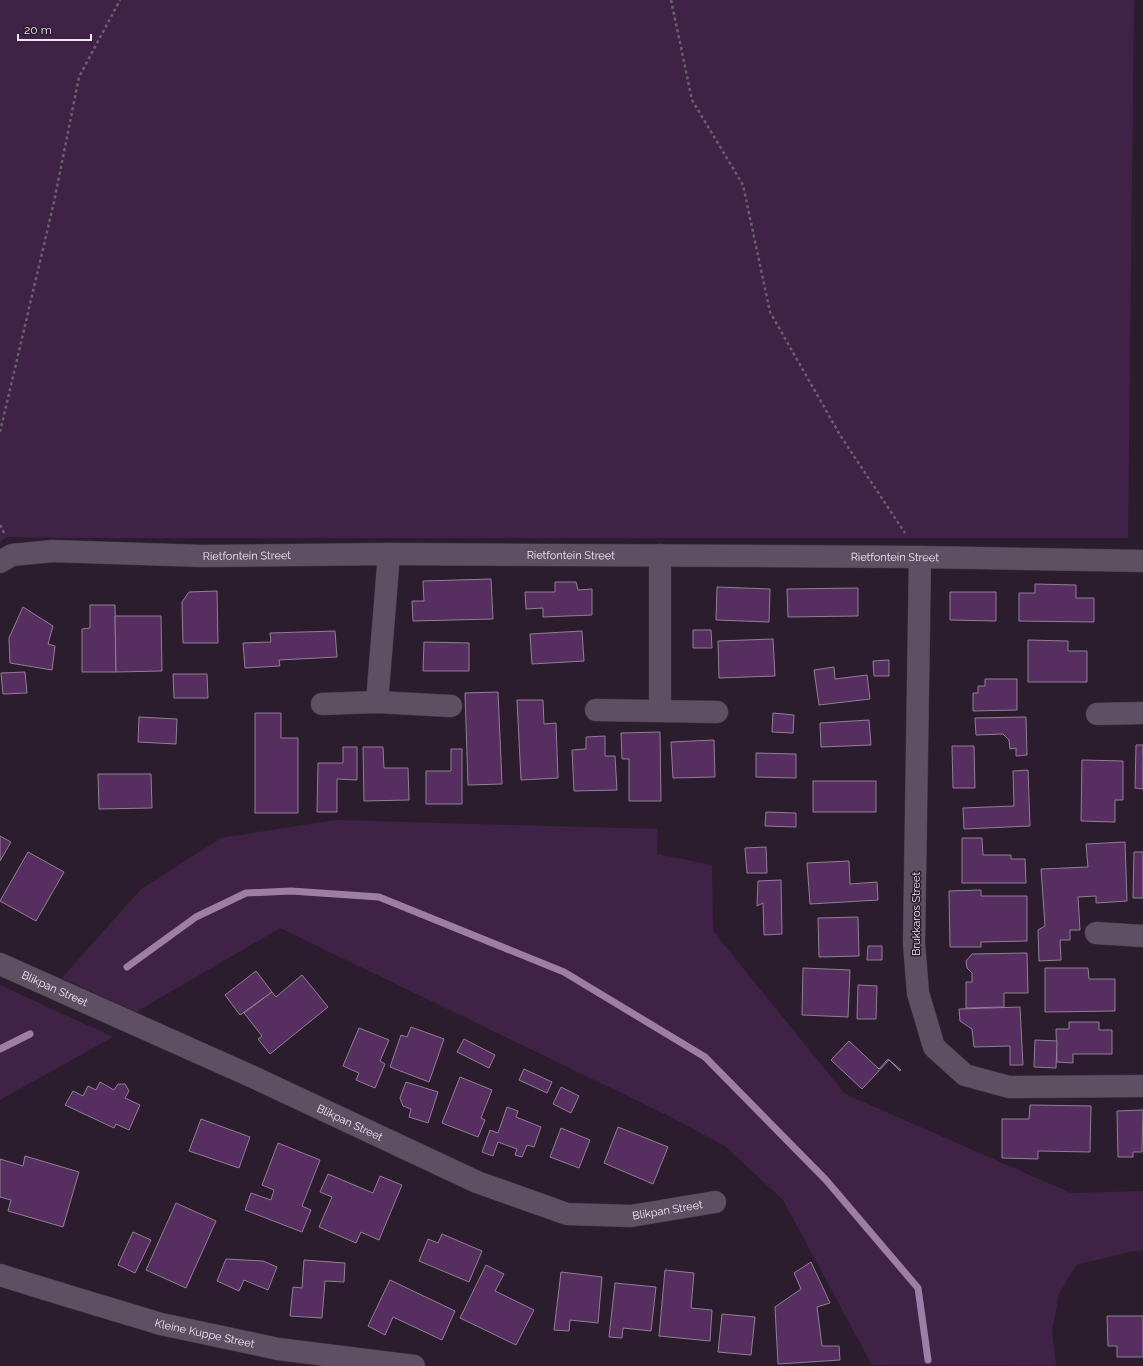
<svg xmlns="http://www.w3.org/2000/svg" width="1143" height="1366" font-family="Raleway,sans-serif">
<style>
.green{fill:#402247}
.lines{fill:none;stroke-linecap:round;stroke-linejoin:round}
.stream{stroke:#9e7ea6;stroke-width:7}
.building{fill:#562e5f;stroke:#907f94}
.minor-casing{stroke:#433846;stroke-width:23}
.path{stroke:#6b5f6e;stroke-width:2.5;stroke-dasharray:3 3;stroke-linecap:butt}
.minor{stroke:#5e4f62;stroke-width:22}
.labels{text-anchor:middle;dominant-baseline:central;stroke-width:3;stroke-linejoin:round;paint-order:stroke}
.street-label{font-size:11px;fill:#efe6f2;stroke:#2b1d2e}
</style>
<rect width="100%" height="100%" fill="#2b1d2e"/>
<g class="green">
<path d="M0 0H1134L1128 538H70L6 537 0 543Z"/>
<path d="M335 820 658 829 657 854 712 865 713 931 845 1094 1071 1193 1143 1191V1250L1129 1252 1076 1265 1059 1294 1052 1331 1056 1366 872 1365 783 1200 725 1146 671 1117 280 928 136 1012 62 978 141 889 221 838Z"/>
<path d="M0 985 113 1037 0 1100Z"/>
</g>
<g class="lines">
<g class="stream">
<path d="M127 967 196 917 246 893 291 891 379 897 564 972 705 1057 826 1180 918 1288 928 1360"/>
<path d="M0 1049 30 1034"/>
</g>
</g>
<g class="building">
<path d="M491 579 493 619 413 621 412 601H424L423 581Z"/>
<path d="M555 582H576L578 590 592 589V615L543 617V608L526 609 525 592H555Z"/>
<path d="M1035 584 1076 585V598H1094V622L1019 621V593H1035Z"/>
<path d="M717 587 770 589 769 622 716 620Z"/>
<path d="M858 588V616L788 617 787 589Z"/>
<path d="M217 591 218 643H183L182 602 189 592Z"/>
<path d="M950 592H996V621L950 620Z"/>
<path d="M90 605H115L116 672H82V629L90 628Z"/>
<path d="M23 607 53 626 48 644 55 646 52 670 10 663 9 638Z"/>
<path d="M115 616H161L162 671 116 672Z"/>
<path d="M693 630H711L712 648H693Z"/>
<path d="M335 631 337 657 279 660 280 666 245 668 243 643 271 642 270 633Z"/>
<path d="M582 631 584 661 532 664 530 634Z"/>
<path d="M773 639 775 676 719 678 718 641Z"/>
<path d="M1028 640 1068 641V651H1087V682H1028Z"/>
<path d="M424 642 469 643V671H423Z"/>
<path d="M889 660V676H874L873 661Z"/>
<path d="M834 667 835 679 867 675 870 699 819 705 814 670Z"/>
<path d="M25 672 27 693 3 694 1 673Z"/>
<path d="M173 674H207L208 698H174Z"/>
<path d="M985 679H1017V710L973 711V693H978V686H985Z"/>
<path d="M498 692 502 784 468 785 465 693Z"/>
<path d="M517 700H543L544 724 556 723 558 778 521 780Z"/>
<path d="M255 713H281V738H298V813H255Z"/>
<path d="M773 713 794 715 793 733 772 732Z"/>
<path d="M139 717 177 719 176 744 138 742Z"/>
<path d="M1026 717 1027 755 1016 756V748L1010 749 1009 740 1003 734 976 735 975 718Z"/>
<path d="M869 720 871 745 821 747 820 723Z"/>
<path d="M660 732 661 801H629V759H622L621 733Z"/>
<path d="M605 736V756H615L617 790 574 791 572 750 586 749V737Z"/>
<path d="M714 740 715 777 673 778 671 742Z"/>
<path d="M1136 745H1143V789L1135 788Z"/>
<path d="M952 746H974L975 788H953Z"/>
<path d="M343 747H357V780L337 779V812H317L318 763H343Z"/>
<path d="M363 747H383L384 768H408L409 800 364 801Z"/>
<path d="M451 749H462V804H426V771H451Z"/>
<path d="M756 753 796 754V778L756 777Z"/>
<path d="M1082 760 1123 761V800H1115V822L1081 821Z"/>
<path d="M1028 770 1030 826 964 829 963 808 1014 806 1013 771Z"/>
<path d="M98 774H151L152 808 99 809Z"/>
<rect x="813" y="781" width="63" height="31"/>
<path d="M766 812 796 813V827L765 826Z"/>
<path d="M0 836 11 842 0 861Z"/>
<path d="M962 838H982L983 855H1011V859H1025L1026 883H962Z"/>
<path d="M1125 842 1127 901 1096 903V896L1078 897 1080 930H1070V940H1060L1061 960 1039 961 1038 930 1045 926 1041 869 1088 867 1086 844Z"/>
<path d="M766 847 767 873H747L745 848Z"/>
<path d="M28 852 64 872 36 921 0 901Z"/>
<path d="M1134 852H1143V898H1133Z"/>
<path d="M849 861 850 884 877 882 878 900 810 904 807 863Z"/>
<path d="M781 880 782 934 764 935 763 903 757 906 758 881Z"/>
<path d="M981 890V896H1027V941L981 942V947H950L949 891Z"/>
<path d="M858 917 859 956 819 957 818 918Z"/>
<path d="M868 946H882V960H867Z"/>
<path d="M1027 953 1028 993H1004V1007L966 1008V982H972V973L967 968 966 961 972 954Z"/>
<path d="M803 968 850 970 848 1017 802 1015Z"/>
<path d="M1045 968H1088L1089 979H1115V1011L1045 1012Z"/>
<path d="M256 971 272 992 240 1015 225 995Z"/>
<path d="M302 975 328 1007 270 1054 258 1039 262 1036 244 1013 272 992 276 997Z"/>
<path d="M858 985 877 986 876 1019H857Z"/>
<path d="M1020 1007 1023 1065H1010V1046L974 1047 972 1029 960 1021 959 1009Z"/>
<path d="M1069 1022H1099V1030H1112V1054H1073V1063L1057 1062 1056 1029H1069Z"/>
<path d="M411 1027 444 1039 429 1082 390 1067 401 1035 407 1037Z"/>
<path d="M359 1028 389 1040 380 1061 385 1064 375 1088 356 1080 359 1073 343 1066Z"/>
<path d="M464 1039 495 1055 489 1068 457 1052Z"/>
<path d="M1035 1040 1057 1041 1056 1068 1034 1067Z"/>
<path d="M849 1041 879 1069 888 1059 901 1070 900 1071 889 1060 862 1089 831 1060Z"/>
<path d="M524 1069 552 1082 547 1093 519 1080Z"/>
<path d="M460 1077 492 1090 481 1118 485 1120 478 1137 442 1123Z"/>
<path d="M100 1082 114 1090 118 1084H125L129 1091 125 1098 140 1105 129 1130 116 1124 114 1128 65 1105 73 1091 83 1096 88 1086 96 1090Z"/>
<path d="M406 1082 438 1092 428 1123 409 1117 411 1109 403 1106 400 1098Z"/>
<path d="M561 1087 579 1096 571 1113 553 1104Z"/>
<path d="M1030 1105 1091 1106 1090 1152 1038 1151V1159L1002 1158V1119H1029Z"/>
<path d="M507 1107 518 1111 516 1117 541 1127 534 1147 527 1145 522 1157 515 1155 517 1149 498 1142 493 1156 482 1152 490 1130 498 1133Z"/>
<path d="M1143 1110 1142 1152H1133V1157H1118L1117 1111Z"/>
<path d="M201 1119 250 1137 239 1168 189 1151Z"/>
<path d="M618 1127 668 1147 653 1184 604 1163Z"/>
<path d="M561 1128 590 1140 579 1168 550 1157Z"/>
<path d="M278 1143 320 1160 302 1206 311 1210 302 1232 245 1210 251 1193 271 1200 274 1190 262 1185Z"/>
<path d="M25 1156 79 1172 63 1227 8 1211 11 1200 0 1197V1159L23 1166Z"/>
<path d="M328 1174 373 1193 380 1176 402 1185 379 1240 361 1232 356 1243 319 1227 332 1197 320 1192Z"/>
<path d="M176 1203 216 1221 186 1288 146 1270Z"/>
<path d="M133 1232 151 1240 135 1273 118 1265Z"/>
<path d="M442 1234 482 1251 469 1282 419 1261 428 1239 438 1243Z"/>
<path d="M226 1259 263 1261 277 1267 268 1290 244 1280 239 1291 217 1281Z"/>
<path d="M304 1260 345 1263 344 1282 325 1281 322 1318 290 1316 293 1287 302 1288Z"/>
<path d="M811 1262 830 1303 817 1307 822 1346H839L840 1360 778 1364 775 1307 801 1289 794 1273Z"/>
<path d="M486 1265 504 1274 495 1291 534 1310 516 1345 460 1318Z"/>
<path d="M665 1270 694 1273 691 1308 712 1310 710 1341 659 1336Z"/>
<path d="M561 1272 602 1277 598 1323 570 1320 569 1331 554 1330Z"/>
<path d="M390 1280 455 1311 442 1340 393 1317 385 1335 368 1326Z"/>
<path d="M615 1283 656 1287 651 1331 623 1328 622 1338 609 1337Z"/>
<path d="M722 1314 755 1317 751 1355 718 1352Z"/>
<path d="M1107 1316H1143V1357H1117V1346H1108Z"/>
</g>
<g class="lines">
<g class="minor-casing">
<g id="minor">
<path d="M920 557 914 943 918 993 934 1047 965 1075 1009 1087 1143 1086"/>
<path id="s1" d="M0 562 12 555 53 551 203 556 389 554 920 557 1143 561"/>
<path d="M377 702 389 554"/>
<path d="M322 704 377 702 451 706"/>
<path d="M596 710 717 712"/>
<path d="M660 711V555"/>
<path d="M1097 714 1143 713"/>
<path d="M1096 933 1143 936"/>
<path id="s2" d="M0 964 253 1077 477 1182 567 1214 631 1216 715 1202"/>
<path id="s3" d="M0 1275 68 1296 161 1324 278 1349 414 1366"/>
</g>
</g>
<g class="path">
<path d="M671 0 692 100 743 185 770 312 840 435 905 533"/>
<path d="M0 432 54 202 79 77 120 0"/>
<path d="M0 525 4 533"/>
</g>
<use href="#minor" class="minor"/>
</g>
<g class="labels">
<g class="street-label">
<text stroke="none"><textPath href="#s1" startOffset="249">Rietfontein Street</textPath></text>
<text stroke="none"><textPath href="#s1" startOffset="573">Rietfontein Street</textPath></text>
<text stroke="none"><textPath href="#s1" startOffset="897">Rietfontein Street</textPath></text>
<text transform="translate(916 914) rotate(-90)">Brukkaros Street</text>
<text stroke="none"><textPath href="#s2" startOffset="60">Blikpan Street</textPath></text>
<text stroke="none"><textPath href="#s2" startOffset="384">Blikpan Street</textPath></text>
<text stroke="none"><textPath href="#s2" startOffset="721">Blikpan Street</textPath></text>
<text stroke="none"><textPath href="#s3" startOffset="213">Kleine Kuppe Street</textPath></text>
</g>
</g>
<path d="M18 34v6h73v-6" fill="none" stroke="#efe6f2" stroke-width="2"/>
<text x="24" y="34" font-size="12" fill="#efe6f2" stroke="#2b1d2e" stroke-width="3" paint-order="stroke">20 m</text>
</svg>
